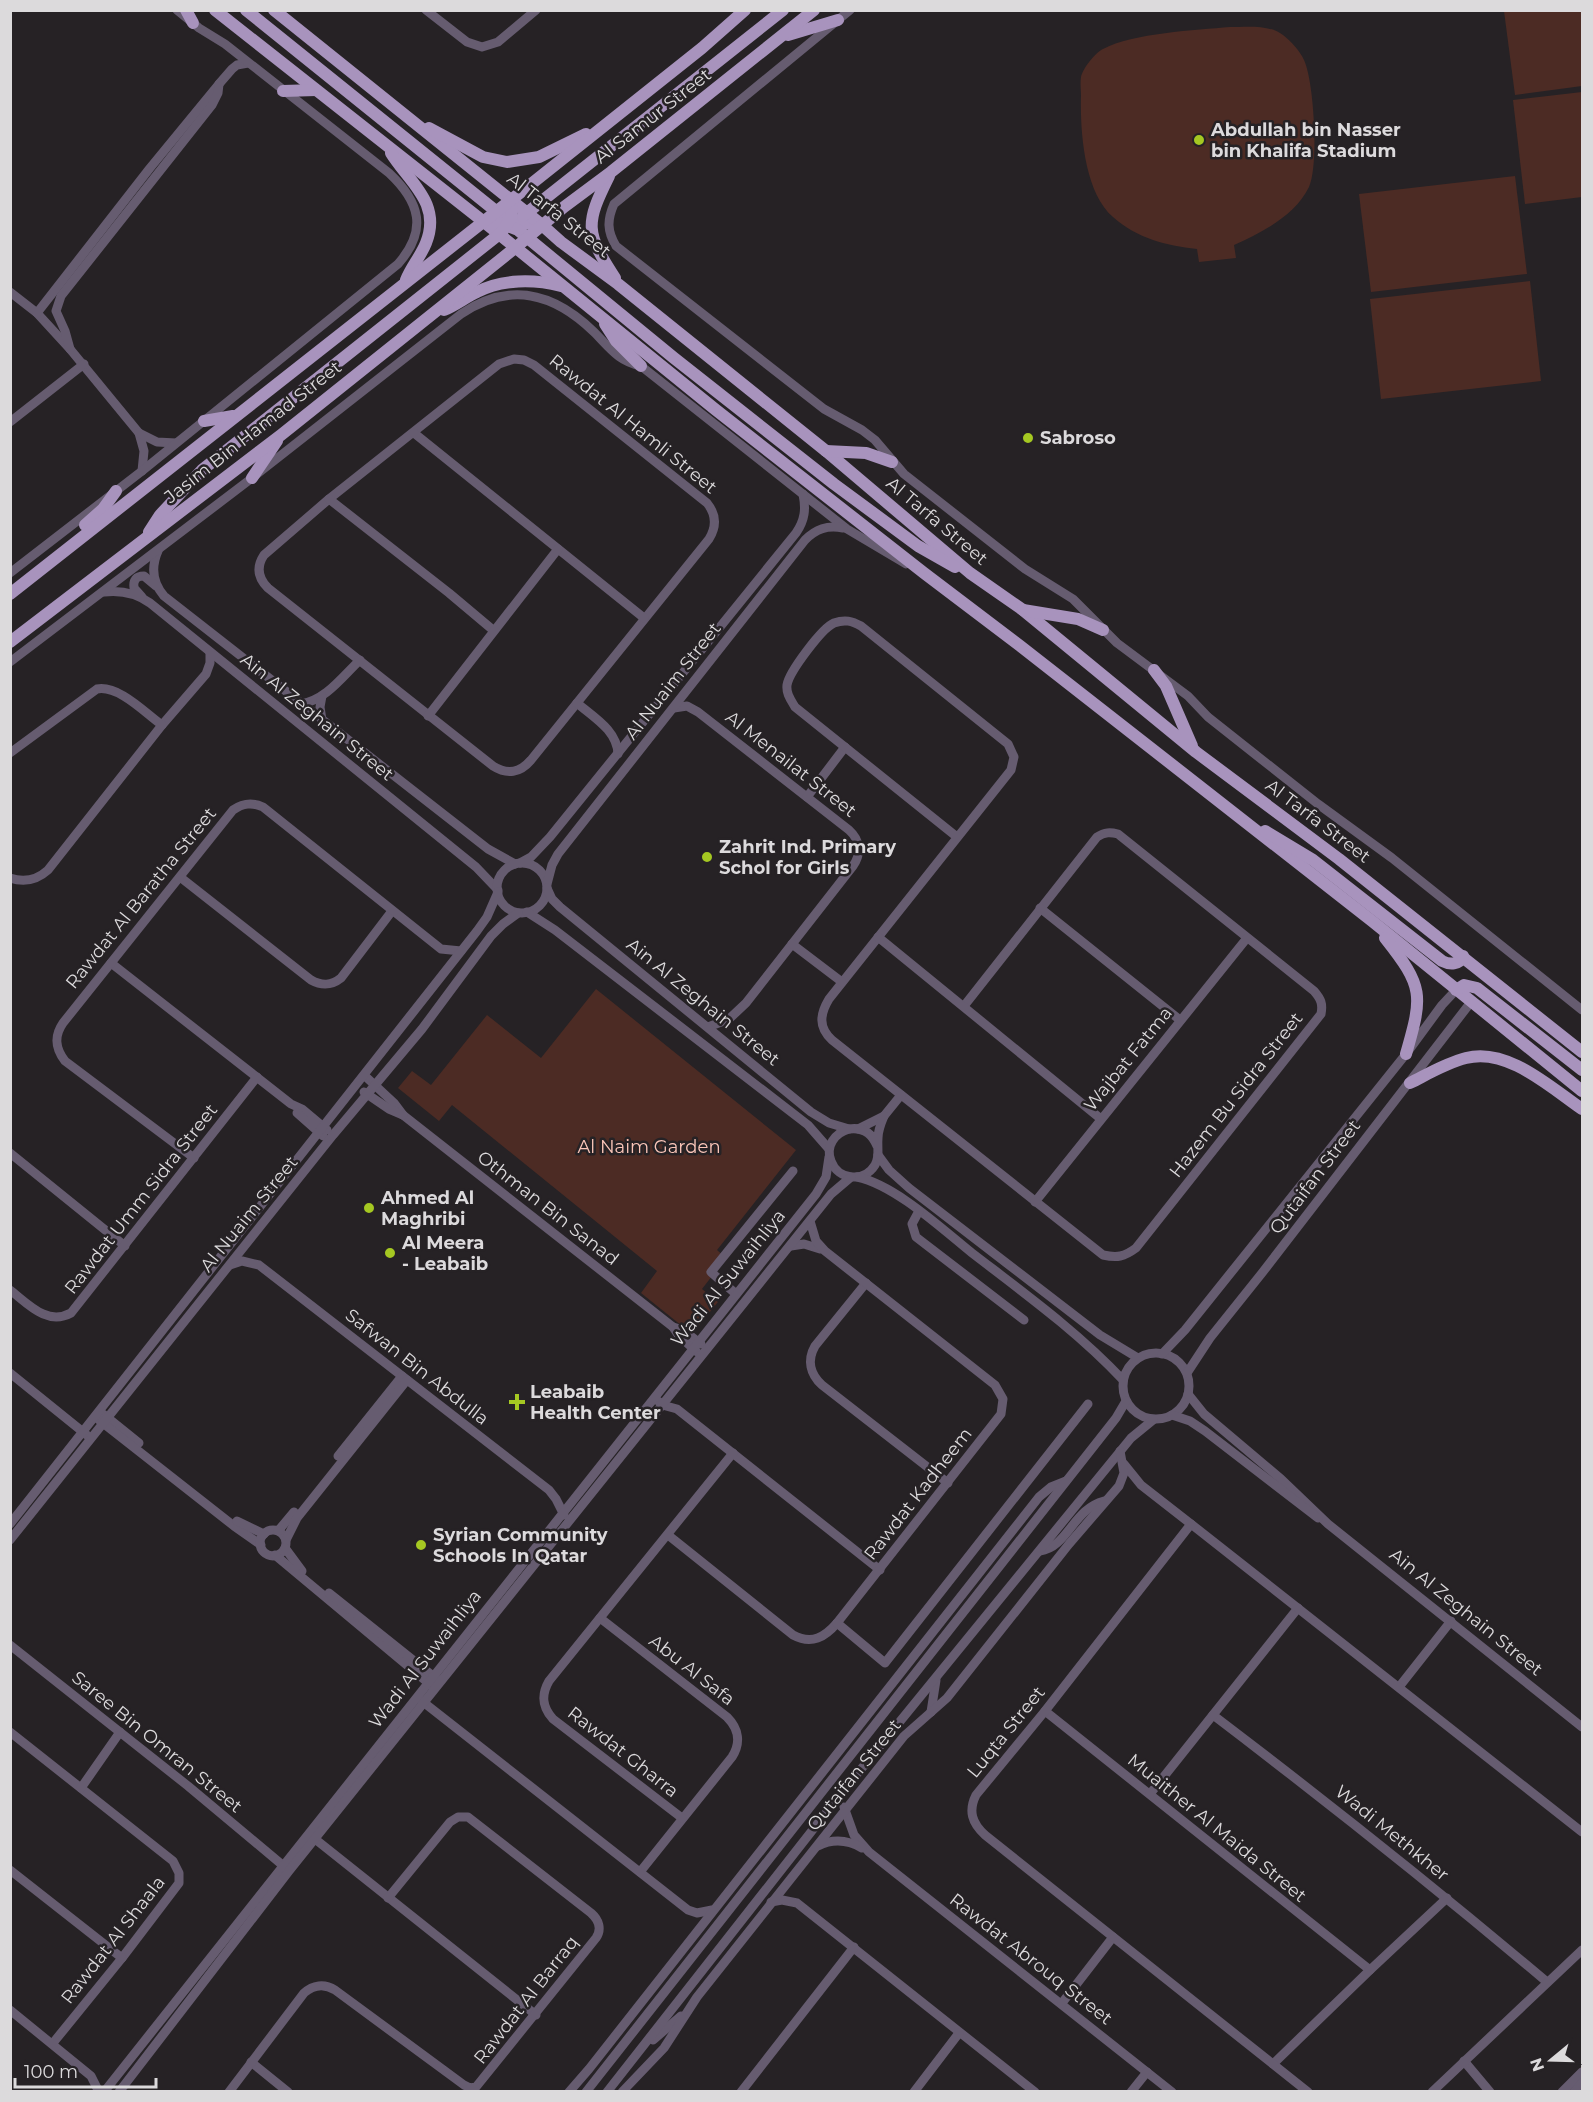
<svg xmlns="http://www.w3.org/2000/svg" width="1593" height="2102" font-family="Montserrat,sans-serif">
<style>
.green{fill:#4c2b24}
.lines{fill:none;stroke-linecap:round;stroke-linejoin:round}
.minor{stroke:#665c70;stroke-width:9}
.major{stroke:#a893bd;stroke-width:12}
.poi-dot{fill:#a5c822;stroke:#262225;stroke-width:2}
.labels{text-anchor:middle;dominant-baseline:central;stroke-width:5;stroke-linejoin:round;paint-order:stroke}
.street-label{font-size:18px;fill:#dcdadc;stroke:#262225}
.poi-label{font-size:18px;font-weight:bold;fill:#dcdadc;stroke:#262225;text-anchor:start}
.park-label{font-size:18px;fill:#fbc6b9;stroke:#262225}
</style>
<rect width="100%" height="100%" fill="#262225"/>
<g class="green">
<path d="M1504 11H1582V86L1515 95Z"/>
<path d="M1230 27C1246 27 1269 24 1283 35 1291 41 1300 51 1304 60 1314 81 1319 165 1309 187 1295 216 1262 232 1234 245L1236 258 1199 262 1197 249C1165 245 1138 239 1113 217 1084 192 1080 131 1081 95 1081 90 1080 83 1081 77 1083 68 1095 53 1103 49 1133 33 1196 30 1230 27Z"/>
<path d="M1582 92V197L1525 204 1513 100Z"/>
<path d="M1515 176 1527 274 1371 292 1359 194Z"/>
<path d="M1530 281 1541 381 1381 399 1370 299Z"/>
<path d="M596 989 796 1150 717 1250 726 1258 702 1289 718 1302 692 1334 641 1293 657 1271 452 1105 439 1121 398 1088 412 1071 431 1085 487 1015 541 1058Z"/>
</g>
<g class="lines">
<g class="minor">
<path d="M426 10 467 42 482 47 498 42 536 10"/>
<path d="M850 10 614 204C607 220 607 231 616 246L824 409 862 430 875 440 904 474 1025 569 1073 599 1117 643 1188 696 1208 717 1318 804 1392 858 1582 1010"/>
<path d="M10 292 37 313 70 349 139 433 144 451 142 471"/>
<path d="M37 313 150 168 219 84 232 69 237 65 248 63"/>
<path d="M70 349 65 331 56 311 61 296 212 105 218 93 219 84"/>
<path d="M514 359 524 360 534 365 707 503C716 514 717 526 709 539L531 760C520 773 507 775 493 766L268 588C258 578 256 567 264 555L329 499 499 364Z"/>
<path d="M10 422 84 364"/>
<path d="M139 433 157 442 176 443"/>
<path d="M414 433 644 618"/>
<path d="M329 499 449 593 493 630"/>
<path d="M158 551C151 567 152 582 164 596L488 849 515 864"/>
<path d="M10 573 142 471 398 264C428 230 420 202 389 173L225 44 199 28 177 10"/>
<path d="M104 592C121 590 136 593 150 603L476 867 498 890"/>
<path d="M142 597 134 588C133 580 136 576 144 576L156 586"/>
<path d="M10 662 252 478 461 314C510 281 554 293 594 332 610 348 618 361 641 366L847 529 906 564"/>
<path d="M577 703C593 717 617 730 618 754"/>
<path d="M301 704C326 700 342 677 360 660"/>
<path d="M674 708 687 706 698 712 849 830C860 840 862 853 853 866L746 1003 729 1019 708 1027"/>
<path d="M428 716 558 549"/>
<path d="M322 720 320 707 322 696"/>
<path d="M162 725 206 674 210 663V652"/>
<path d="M10 753 97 689C119 685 145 713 162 725L48 870C37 880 25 883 10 878"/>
<path d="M807 797 845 747"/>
<path d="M957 837 795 707C791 700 786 694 787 685 789 672 822 628 834 623 845 619 852 621 861 626L1008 744 1014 757 1011 770 829 999C820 1014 818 1027 832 1040L1103 1255C1117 1258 1124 1257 1136 1248L1321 1014C1323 1004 1321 999 1314 991L1118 834C1110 832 1105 832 1097 837L964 1006"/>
<path d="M520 863 531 857 550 837 796 533C805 520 806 509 803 494"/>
<circle cx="522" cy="888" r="25"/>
<path d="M180 877 311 980C322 986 331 986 341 978L392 911"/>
<path d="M547 884 552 865 558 854 805 540C816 529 827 525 843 528"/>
<path d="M547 888 552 899 560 907 811 1112 829 1123 849 1129"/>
<path d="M1040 908 1180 1020"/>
<path d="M527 912 555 930 808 1125 829 1149"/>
<path d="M878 937 1101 1119"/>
<path d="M792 944 842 982"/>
<path d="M111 963 291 1104 302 1109 327 1130"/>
<path d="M365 1076 394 1103 403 1115 673 1327 679 1336 697 1352"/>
<path d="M364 1092 389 1109 403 1115"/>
<path d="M297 1113 323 1136"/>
<path d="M858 1129 884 1116 901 1095"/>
<path d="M877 1146C872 1133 863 1127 849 1129 835 1133 825 1146 831 1161 838 1180 864 1183 875 1165 880 1157 877 1148 878 1138 878 1130 881 1123 884 1116"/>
<path d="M10 1153 125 1246"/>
<path d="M878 1155 889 1170 909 1188 1100 1335 1138 1358"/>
<path d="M194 1158 65 1061C55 1048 54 1036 63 1023L233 810C243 803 252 802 263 807L441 949 461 951"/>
<path d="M857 1177C895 1185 941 1228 972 1253 1024 1293 1078 1332 1123 1380"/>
<path d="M1035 1202 1247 938"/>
<path d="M919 1211 912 1224 916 1237 1024 1320"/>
<path d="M791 1246 804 1244 820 1249"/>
<path d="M230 1265 242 1261 259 1265 549 1490 556 1499 564 1515"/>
<path d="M866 1283 815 1346C807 1360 810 1374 822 1385L948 1483"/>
<path d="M10 1290C28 1304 47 1326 71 1313L257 1077"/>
<path d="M736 1294 711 1272 793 1171"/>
<path d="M673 1327 683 1330 701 1344"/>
<circle cx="1156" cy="1386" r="33"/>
<path d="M1162 1354 1185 1330 1406 1054 1442 1005 1456 990"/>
<path d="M10 1373 88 1436"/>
<path d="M1187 1373 1210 1338 1262 1273 1471 1002"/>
<path d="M1188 1394 1204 1414 1281 1479 1328 1524 1582 1727"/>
<path d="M658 1401 666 1406 677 1409 880 1570"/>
<path d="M103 1414 139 1443"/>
<path d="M1172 1415 1190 1421 1205 1431 1318 1518"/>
<path d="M99 1420 234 1526 261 1545"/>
<path d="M338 1456 402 1376"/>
<path d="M1124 1464 1141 1485 1191 1524"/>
<path d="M237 1521 264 1534"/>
<path d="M10 1524 477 931 487 917 498 892"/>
<circle cx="273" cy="1543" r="13"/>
<path d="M278 1531 294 1512"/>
<path d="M668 1535 793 1635C812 1645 825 1637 837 1623L1001 1414 1003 1399 995 1385 825 1251 816 1241 810 1221"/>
<path d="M10 1540 333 1135 422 1029 491 936 503 924 518 913"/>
<path d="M286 1540 297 1518 407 1380"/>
<path d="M285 1548 302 1571"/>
<path d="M1040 1551C1068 1547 1073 1509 1104 1501"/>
<path d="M275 1555 432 1686"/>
<path d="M329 1593 438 1680"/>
<path d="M600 1618 727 1717C739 1729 741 1743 732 1757L640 1872"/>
<path d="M837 1623 885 1663 1088 1404"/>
<path d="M10 1645 188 1786 286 1868"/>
<path d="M1399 1687 1451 1621"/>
<path d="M418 1698 688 1910 697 1913 712 1910"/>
<path d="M1045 1711 1370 1970"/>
<path d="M931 1712 936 1680"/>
<path d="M1213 1715C1326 1801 1438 1890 1547 1982"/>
<path d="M10 1732 173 1861 179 1873V1883L122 1958 53 2043"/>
<path d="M81 1788 120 1732"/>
<path d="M1150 1794 1298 1608"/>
<path d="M844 1807 854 1835 869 1852 1172 2092"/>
<path d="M682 1818 553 1719C542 1707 541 1695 549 1681L733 1453"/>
<path d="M310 1835 536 2015"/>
<path d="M818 1846C834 1838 848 1840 862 1848"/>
<path d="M10 1870 122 1958"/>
<path d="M771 1902 782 1900 797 1903 1035 2092"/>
<path d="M1062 2003 1113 1937"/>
<path d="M10 2010 91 2076 99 2092"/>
<path d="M653 2040 681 2016"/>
<path d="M1464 2061 1490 2092"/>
<path d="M251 2062 288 2092"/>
<path d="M1273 2064 1370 1970 1447 1898"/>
<path d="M104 2092 816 1194 826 1177 829 1157"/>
<path d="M119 2092 289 1871 831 1194 851 1177"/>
<path d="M229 2092 304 1993C313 1985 324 1983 335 1990L464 2085 470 2088 476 2087 596 1938C602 1929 599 1920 591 1913L468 1817H458L450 1822 388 1898"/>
<path d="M569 2092 589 2069 1039 1497 1051 1487 1066 1481"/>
<path d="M586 2092 1116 1418 1126 1401"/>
<path d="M607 2092 840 1795 1131 1438 1153 1420"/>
<path d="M622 2092 664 2048 697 1997 904 1736 947 1698 1069 1544 1119 1486 1124 1473 1120 1451"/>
<path d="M741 2092 854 1947"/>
<path d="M914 2092 959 2033"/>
<path d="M1131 2092 1147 2072"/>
<path d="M1308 2092 985 1835C972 1823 968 1811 976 1795L1045 1711 1191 1524 1582 1832"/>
<path d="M1432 2092 1582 1950"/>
<path d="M1562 2092 1582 2072"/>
<path d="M1574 2092 1582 2083"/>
</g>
<g class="major">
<path d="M186 10 193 23"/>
<path d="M215 10 484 222 716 410 924 573 1019 645 1372 921 1582 1091"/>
<path d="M246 10 497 212C511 221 526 225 542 225"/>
<path d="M274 10 542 225 561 242 618 284 826 451 970 573 1023 610 1196 752 1339 859 1582 1052"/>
<path d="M788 35 838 20"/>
<path d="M283 91 316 90"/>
<path d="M429 128 483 157 507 162 539 157 586 134"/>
<path d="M391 153C409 182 442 203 426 243 421 256 411 267 406 280"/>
<path d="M609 176C585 224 585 232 615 278"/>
<path d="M523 216 783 10"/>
<path d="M484 222H498L518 230 674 358 834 484 918 546 955 567"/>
<path d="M444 310C456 305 466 297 477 292 502 279 534 279 561 286"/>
<path d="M605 324 616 341 641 366"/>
<path d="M204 421 233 416"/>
<path d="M826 451 866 453 892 462"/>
<path d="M252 478 277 441"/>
<path d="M85 525 103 509 116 491"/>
<path d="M149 532 160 515 202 470 502 232 512 216 511 200"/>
<path d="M10 594 511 200 702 48 745 10"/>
<path d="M1023 610 1078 619 1103 630"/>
<path d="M10 642 281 435 515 248 564 207 611 172 814 10"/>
<path d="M1154 670 1166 686 1192 746"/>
<path d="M1265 831 1313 860 1442 961C1450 965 1459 965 1463 956"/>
<path d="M1385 938C1424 987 1423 995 1406 1054"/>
<path d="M1456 990 1464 985 1477 988 1582 1070"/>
<path d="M1410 1083C1428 1074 1446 1063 1466 1058 1507 1047 1550 1087 1582 1109"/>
</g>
</g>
<g class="poi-dot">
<circle cx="1199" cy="140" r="6"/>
<circle cx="1028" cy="438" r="6"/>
<circle cx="707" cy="857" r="6"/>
<circle cx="369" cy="1208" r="6"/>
<circle cx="390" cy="1253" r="6"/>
<path d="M514 1393h6v6h6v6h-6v6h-6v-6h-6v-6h6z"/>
<circle cx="421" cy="1545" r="6"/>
</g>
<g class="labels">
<g class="street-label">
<text transform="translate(653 116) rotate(-38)">Al Samur Street</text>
<text transform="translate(559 215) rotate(38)">Al Tarfa Street</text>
<text transform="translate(633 424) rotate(39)">Rawdat Al Hamli Street</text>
<text transform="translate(253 432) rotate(-38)">Jasim Bin Hamad Street</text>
<text transform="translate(937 521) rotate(40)">Al Tarfa Street</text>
<text transform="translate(673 681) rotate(-52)">Al Nuaim Street</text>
<text transform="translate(317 717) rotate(39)">Ain Al Zeghain Street</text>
<text transform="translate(791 764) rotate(38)">Al Menailat Street</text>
<text transform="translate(1318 821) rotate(37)">Al Tarfa Street</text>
<text transform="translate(141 898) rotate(-51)">Rawdat Al Baratha Street</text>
<text transform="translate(703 1002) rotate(39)">Ain Al Zeghain Street</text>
<text transform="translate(1128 1059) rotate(-51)">Wajbat Fatma</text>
<text transform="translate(1236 1095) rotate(-52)">Hazem Bu Sidra Street</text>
<text transform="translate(1315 1177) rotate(-53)">Qutaifan Street</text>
<text transform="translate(141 1199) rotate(-52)">Rawdat Umm Sidra Street</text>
<text transform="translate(548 1208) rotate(38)">Othman Bin Sanad</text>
<text transform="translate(249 1214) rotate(-51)">Al Nuaim Street</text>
<text transform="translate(728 1278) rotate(-51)">Wadi Al Suwaihliya</text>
<text transform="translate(417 1367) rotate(38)">Safwan Bin Abdulla</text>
<text transform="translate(918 1494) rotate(-52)">Rawdat Kadheem</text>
<text transform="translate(1466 1612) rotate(39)">Ain Al Zeghain Street</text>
<text transform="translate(425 1659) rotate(-52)">Wadi Al Suwaihliya</text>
<text transform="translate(692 1670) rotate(38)">Abu Al Safa</text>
<text transform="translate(1006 1732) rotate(-51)">Luqta Street</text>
<text transform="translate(157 1742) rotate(39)">Saree Bin Omran Street</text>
<text transform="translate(623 1752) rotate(38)">Rawdat Gharra</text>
<text transform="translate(854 1775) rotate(-51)">Qutaifan Street</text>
<text transform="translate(1217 1828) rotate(39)">Muaither Al Maida Street</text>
<text transform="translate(1392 1833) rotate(39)">Wadi Methkher</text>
<text transform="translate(113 1940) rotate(-52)">Rawdat Al Shaala</text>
<text transform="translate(1031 1959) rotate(38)">Rawdat Abrouq Street</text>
<text transform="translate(526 2000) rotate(-52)">Rawdat Al Barraq</text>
</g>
<g class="poi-label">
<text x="1211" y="130">Abdullah bin Nasser<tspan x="1211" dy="21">bin Khalifa Stadium</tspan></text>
<text x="1040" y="438">Sabroso</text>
<text x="719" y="847">Zahrit Ind. Primary<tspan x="719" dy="21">Schol for Girls</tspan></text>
<text x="381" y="1198">Ahmed Al<tspan x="381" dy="21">Maghribi</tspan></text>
<text x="402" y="1243">Al Meera<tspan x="402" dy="21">- Leabaib</tspan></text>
<text x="530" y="1392">Leabaib<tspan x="530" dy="21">Health Center</tspan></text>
<text x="433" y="1535">Syrian Community<tspan x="433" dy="21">Schools In Qatar</tspan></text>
</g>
<g class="park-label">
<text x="649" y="1147">Al Naim Garden</text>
</g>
</g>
<rect width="1593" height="2102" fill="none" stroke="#dcdadc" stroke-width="24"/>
<g transform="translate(1551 2060) rotate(251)" stroke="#262225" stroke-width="4.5" paint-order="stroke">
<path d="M0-4.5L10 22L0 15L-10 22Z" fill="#dcdadc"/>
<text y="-9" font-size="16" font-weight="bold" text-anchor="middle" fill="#dcdadc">N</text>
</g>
<path d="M15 2078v9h141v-9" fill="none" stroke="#dcdadc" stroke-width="3"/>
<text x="24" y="2078" font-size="18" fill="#dcdadc" stroke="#262225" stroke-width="4.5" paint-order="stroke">100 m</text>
</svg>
